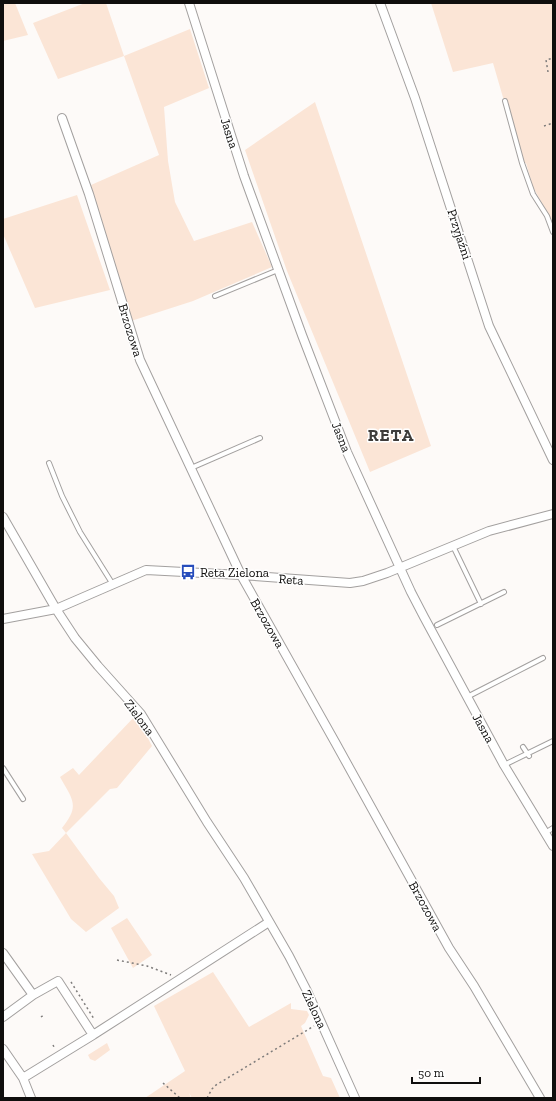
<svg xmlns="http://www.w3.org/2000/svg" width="556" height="1101" viewBox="0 0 556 1101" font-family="'Zilla Slab',serif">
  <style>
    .green { fill: #fbe5d6 }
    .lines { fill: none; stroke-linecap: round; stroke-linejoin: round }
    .service-casing { stroke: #a3a09f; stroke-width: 6 }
    .minor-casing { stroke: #a3a09f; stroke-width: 10 }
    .path { stroke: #7e7c7b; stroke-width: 1.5; stroke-dasharray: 2 3; stroke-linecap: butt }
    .service { stroke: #fff; stroke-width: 4 }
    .minor { stroke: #fff; stroke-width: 8 }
    .labels { text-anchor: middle; stroke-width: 3; stroke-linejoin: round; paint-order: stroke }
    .street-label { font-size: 13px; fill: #0f0e0d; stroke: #fff }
    .poi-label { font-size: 13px; fill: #0f0e0d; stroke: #fff; text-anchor: start }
    .district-label { font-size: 17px; font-weight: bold; letter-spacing: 1px; fill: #3e3c3a; stroke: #fff }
  </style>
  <rect width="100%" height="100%" fill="#fdfaf8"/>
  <!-- green -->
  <path class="green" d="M3,3H15L28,35L3,41Z
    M85,3H106L124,56L190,29L209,88L164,107L168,161L175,202L194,241L252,222L272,267L193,301L131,321L91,185L159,155L124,56L58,79L33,23Z
    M431,3H553V223L533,187L526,163H522L493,63L453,72Z
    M315,102L431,446L370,472L287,271L245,150Z
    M77,195L110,290L35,308L3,234V219Z
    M136,715L152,746L117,788L110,789L66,833L99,878L114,896L119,908L86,932L71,919L32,854L49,851L66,833L62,828C80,806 73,800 60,777L73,768L79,775Z
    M127,918L152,955L133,968L111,928Z
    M213,972L249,1027L291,1003V1009L307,1011L309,1015L305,1023L301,1026L323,1076L331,1078L340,1098H192L189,1093L191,1098H145L185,1071L154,1006Z
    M107,1043L110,1050L95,1061L90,1059L88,1055Z"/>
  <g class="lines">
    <defs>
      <path id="service" d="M505,101L522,163L533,194L547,216L553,232
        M215,296L278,270
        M49,463L62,496L80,532L112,583
        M191,468L260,438
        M453,546L481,604
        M437,625L504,592
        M467,697L543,658
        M523,747L529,756
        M504,765L553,741
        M3,768L23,799
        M545,833L553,828"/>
      <path id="minor" d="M189,3L244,176L302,335L347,452L411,592L424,617L504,765L553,846
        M380,3L415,98L489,326L553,460
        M62,118L89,194L140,360L241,575L335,742L449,948L474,986L540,1098
        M3,517L56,609L75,638L98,666L141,714L207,822L244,878L289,956L307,991L355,1098
        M3,619L56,609L146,570L241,575L350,583L363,581L387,573L489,531L553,514
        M3,953L33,995L3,1017
        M33,995L58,981L93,1035L269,922
        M3,1049L23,1078L31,1098
        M23,1078L93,1035"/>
    </defs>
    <!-- service casing -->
    <use href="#service" class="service-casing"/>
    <!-- minor casing -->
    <use href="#minor" class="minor-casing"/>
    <!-- path -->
    <path class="path" d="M548,72L546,60L553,58
      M544,126L553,123
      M117,960L147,966L171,975
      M71,982L94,1019
      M41,1017L45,1014
      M53,1045L55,1049
      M163,1083L180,1098
      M207,1098L212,1089L216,1085L314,1026"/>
    <!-- service -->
    <use href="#service" class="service"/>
    <!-- minor -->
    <use href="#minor" class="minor"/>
  </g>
  <!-- icons -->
  <defs>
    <symbol id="bus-bare" viewBox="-9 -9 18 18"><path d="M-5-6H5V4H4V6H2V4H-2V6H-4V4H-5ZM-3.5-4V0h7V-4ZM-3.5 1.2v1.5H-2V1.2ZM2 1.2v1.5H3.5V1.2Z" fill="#274dbc" stroke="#fff" stroke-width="2.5" paint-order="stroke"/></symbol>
  </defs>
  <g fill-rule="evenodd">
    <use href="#bus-bare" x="177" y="561" width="22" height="22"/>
  </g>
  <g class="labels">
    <!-- street labels -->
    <g class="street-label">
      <text transform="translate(230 133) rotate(72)" y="5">Jasna</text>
      <text transform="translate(460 234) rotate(72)" y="5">Przyjaźni</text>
      <text transform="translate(131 330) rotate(73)" y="5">Brzozowa</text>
      <text transform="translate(342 437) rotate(68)" y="5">Jasna</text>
      <text transform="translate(291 579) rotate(4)" y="5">Reta</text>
      <text transform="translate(268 623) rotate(60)" y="5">Brzozowa</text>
      <text transform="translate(140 717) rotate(53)" y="5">Zielona</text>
      <text transform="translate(484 728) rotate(61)" y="5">Jasna</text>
      <text transform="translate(426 906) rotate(61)" y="5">Brzozowa</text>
      <text transform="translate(315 1009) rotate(65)" y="5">Zielona</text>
    </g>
    <!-- poi labels -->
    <g class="poi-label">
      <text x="200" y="577">Reta Zielona</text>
    </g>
    <!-- district labels -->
    <g class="district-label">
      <text x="391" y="441">RETA</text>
    </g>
  </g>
  <!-- border -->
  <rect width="556" height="1101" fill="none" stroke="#0f0e0d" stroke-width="8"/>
  <!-- scale -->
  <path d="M412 1077v6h68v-6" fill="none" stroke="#0f0e0d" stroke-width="2"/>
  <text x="418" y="1077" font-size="12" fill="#0f0e0d" stroke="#ffffff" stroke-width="3" paint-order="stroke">50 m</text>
</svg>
